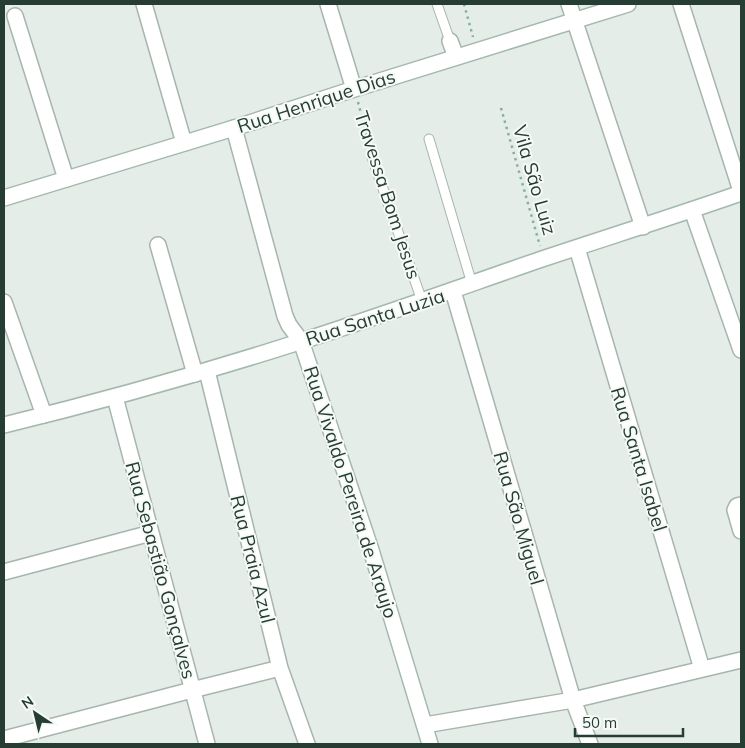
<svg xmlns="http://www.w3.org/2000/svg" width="745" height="748" viewBox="0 0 745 748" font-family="Mulish,sans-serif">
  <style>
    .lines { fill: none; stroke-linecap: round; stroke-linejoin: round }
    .lane-casing { stroke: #a8b5ae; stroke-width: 11 }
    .street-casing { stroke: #a8b5ae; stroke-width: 18 }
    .secondary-casing { stroke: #a4b8ae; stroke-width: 18 }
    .path { stroke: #88ae9d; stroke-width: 2.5; stroke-dasharray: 2.5 4; stroke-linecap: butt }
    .lane { stroke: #fff; stroke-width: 9 }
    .street { stroke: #fff; stroke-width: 15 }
    .secondary { stroke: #fff; stroke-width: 15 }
    .labels { text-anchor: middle; stroke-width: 4; stroke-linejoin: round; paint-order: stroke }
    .street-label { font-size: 19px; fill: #263d34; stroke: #f5faf7 }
  </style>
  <rect width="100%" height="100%" fill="#e5ede8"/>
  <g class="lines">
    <defs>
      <path id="lane" d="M437,4L450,41
        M429,139L472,284
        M372,157L422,301"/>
      <path id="street" d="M144,4L184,143
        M328,4L354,89
        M569,4L643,227
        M681,4L741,191
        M15,16L66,179
        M450,41L456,57
        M234,128L285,316L289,325L301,341
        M692,210L741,350
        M158,245L195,374
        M577,248L702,669
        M453,291L573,700L590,744
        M4,302L44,415
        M207,371L280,668L307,744
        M115,397L207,744
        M741,505L737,506L735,510L741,531
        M4,572L151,533
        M425,725L573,700L741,660
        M4,739L192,690L280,668"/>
      <path id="secondary" d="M4,198L234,128L354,89L628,4
        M301,341L371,550L430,744
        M4,425C103,401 202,373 299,342C381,316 461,287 542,259C608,237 675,216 741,193"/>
    </defs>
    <!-- lane casing -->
    <use href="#lane" class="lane-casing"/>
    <!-- street casing -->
    <use href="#street" class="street-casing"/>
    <!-- secondary casing -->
    <use href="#secondary" class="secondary-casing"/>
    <!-- path -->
    <path class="path" d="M464,4L473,37
      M358,102L370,148
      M501,108L540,246"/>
    <!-- lane -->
    <use href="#lane" class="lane"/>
    <!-- street -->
    <use href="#street" class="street"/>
    <!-- secondary -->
    <use href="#secondary" class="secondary"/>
  </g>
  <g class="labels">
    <!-- street labels -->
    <g class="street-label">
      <text transform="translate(316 101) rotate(-18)" y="7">Rua Henrique Dias</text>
      <text transform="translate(535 180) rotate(74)" y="7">Vila São Luiz</text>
      <text transform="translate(388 195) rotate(72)" y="7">Travessa Bom Jesus</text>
      <text transform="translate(375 317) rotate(-18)" y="7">Rua Santa Luzia</text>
      <text transform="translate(639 459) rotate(73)" y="7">Rua Santa Isabel</text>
      <text transform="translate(351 492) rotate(72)" y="7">Rua Vivaldo Pereira de Araujo</text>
      <text transform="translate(519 518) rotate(74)" y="7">Rua São Miguel</text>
      <text transform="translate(253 559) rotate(76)" y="7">Rua Praia Azul</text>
      <text transform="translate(161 570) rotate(75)" y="7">Rua Sebastião Gonçalves</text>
    </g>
  </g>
  <!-- border -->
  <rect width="745" height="748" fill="none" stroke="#263d34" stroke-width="10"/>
  <!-- north arrow -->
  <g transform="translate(35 713) rotate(325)" stroke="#f5faf7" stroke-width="4" paint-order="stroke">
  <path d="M0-4L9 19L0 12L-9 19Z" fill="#263d34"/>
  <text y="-8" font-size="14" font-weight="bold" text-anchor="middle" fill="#263d34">N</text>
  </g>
  <!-- scale -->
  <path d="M575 728v8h108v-8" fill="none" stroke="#263d34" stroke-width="2.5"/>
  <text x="582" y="728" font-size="15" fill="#263d34" stroke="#f5faf7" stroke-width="4" paint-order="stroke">50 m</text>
</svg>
